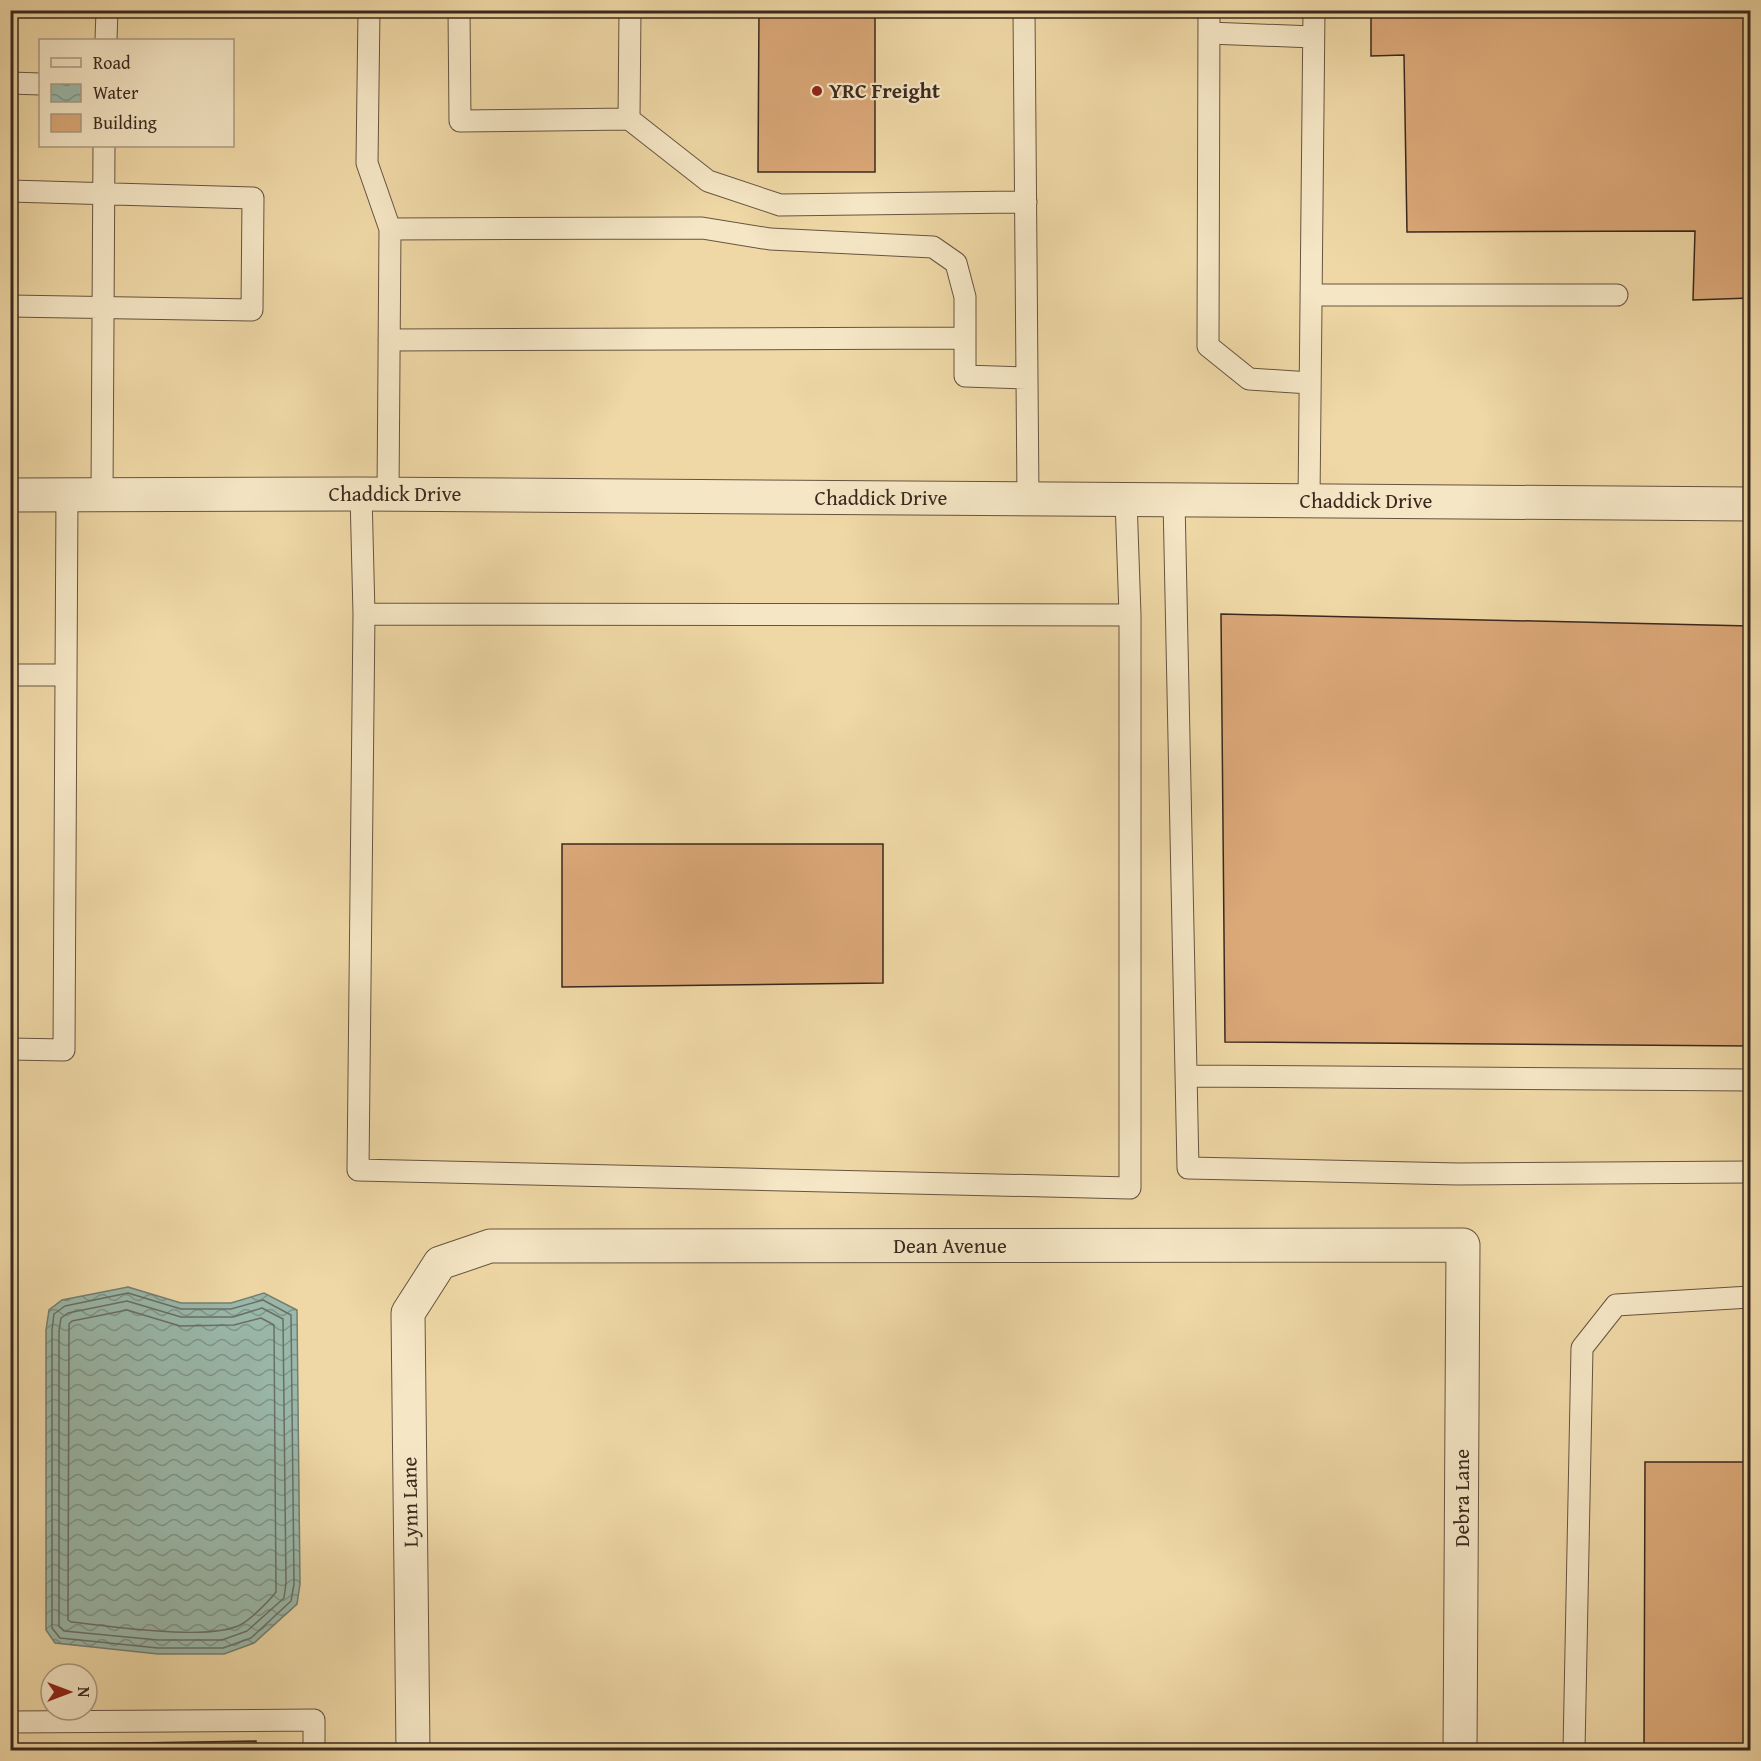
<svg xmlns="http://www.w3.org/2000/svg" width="1761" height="1761" viewBox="0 0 1761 1761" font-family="'Gentium Book Plus',serif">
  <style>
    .water { fill: url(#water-waves); stroke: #747f73; stroke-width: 1.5 }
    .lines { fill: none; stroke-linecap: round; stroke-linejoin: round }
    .shore { stroke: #6a7064; stroke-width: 1.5 }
    .building { fill: #dba878; stroke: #3a281e; stroke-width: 1.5 }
    .lane-casing { stroke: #675440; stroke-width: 23 }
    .street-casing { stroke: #675440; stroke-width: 35 }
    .lane { stroke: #f5e6c5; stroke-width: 21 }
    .street { stroke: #f5e6c5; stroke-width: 33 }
    .poi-dot { fill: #8f2418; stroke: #f5e6c5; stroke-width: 2 }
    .labels { text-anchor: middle; stroke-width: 4.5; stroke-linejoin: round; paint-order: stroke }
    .poi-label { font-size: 21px; font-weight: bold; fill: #3a281e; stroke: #f5e6c5; text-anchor: start }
    .street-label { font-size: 21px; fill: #3a281e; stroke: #f5e6c5 }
  </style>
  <defs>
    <pattern id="water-waves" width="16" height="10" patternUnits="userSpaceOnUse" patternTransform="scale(1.5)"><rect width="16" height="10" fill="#9ab9ab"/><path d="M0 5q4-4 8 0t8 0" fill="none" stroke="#7f968b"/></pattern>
  </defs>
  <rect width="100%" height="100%" fill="#efd8a6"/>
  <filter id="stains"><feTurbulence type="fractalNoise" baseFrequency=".00333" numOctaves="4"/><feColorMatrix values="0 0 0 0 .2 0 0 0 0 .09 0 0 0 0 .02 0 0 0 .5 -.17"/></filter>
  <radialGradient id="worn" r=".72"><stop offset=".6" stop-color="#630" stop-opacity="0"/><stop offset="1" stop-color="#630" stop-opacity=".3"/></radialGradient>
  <!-- water -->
  <path class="water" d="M128,1287L181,1303H231L264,1293L297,1310L300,1584L297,1604L254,1643L224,1654H158L55,1643L46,1630V1330L49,1310L62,1300Z"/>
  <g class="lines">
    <!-- shore -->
    <path class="shore" d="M128,1293L181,1309H231L263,1300L291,1315L294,1584L291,1601L251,1638L223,1648H158L60,1638L52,1628V1330L54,1314L65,1306Z
      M127,1301L181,1317H233L262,1308L283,1319L286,1583L284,1598L247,1631L222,1640H158L64,1631L59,1626V1331L61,1318L68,1313Z
      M127,1310L180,1326L234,1325L261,1318L274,1325L276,1592C269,1601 252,1618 242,1624C211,1642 109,1626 71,1622L68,1620L69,1324L72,1321Z"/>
  </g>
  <!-- building -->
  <path class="building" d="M759,10H875V172H758Z
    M1371,10H1750V298L1693,300L1695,231L1407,232L1404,55L1371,56Z
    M1221,614L1750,626V1046L1225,1042Z
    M562,844H883V983L562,987Z
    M1645,1462H1750V1750H1644Z
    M256,1741V1750H15V1745Z"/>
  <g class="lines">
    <defs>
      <path id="lane" d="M369,10L367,163L390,229
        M459,10L460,121L629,119
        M630,10L629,119L708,181L780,205L1026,202
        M1024,10L1027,378
        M1209,10L1208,346L1249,379L1310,383
        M1209,33L1313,37
        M106,40L107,10
        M10,83L40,84
        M10,191L253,198L252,310L10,306
        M1311,295H1617
        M389,340L965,338
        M102,494L104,146
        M361,494L364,614
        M388,494L390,229L702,228L770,239L933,247L956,263L965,297V376L1027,378L1028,499
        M1126,499L1130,615V1188L358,1170L364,614L1130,615
        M1174,500L1188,1168L1458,1174L1750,1172
        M1309,501L1314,10
        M10,675H66
        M10,1049L64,1050L67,495
        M1186,1076L1750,1080
        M10,1722L314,1720V1750
        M1574,1750L1582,1348L1616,1305L1750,1297"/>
      <path id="street" d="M10,495L361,494L1750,504
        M413,1750L408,1313L440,1263L490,1246L1463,1245L1460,1750"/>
    </defs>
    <!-- lane casing -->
    <use href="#lane" class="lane-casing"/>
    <!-- street casing -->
    <use href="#street" class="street-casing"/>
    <!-- lane -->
    <use href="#lane" class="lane"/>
    <!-- street -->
    <use href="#street" class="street"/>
  </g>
  <!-- markers -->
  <circle class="poi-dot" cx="817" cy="91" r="6"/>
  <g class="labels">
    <!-- poi labels -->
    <g class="poi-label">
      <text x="829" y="98">YRC Freight</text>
    </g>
    <!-- street labels -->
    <g class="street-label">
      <text x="395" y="501">Chaddick Drive</text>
      <text x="881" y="505">Chaddick Drive</text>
      <text x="1366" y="508">Chaddick Drive</text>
      <text x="950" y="1253">Dean Avenue</text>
      <text transform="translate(1462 1498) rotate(-90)" y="7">Debra Lane</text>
      <text transform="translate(410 1502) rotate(-91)" y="7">Lynn Lane</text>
    </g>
  </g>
  <!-- margin -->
  <rect width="1761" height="1761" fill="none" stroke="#efd8a6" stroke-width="36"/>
  <rect x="12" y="12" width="1737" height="1737" fill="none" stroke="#3a281e" stroke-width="3"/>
  <rect x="18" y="18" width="1725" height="1725" fill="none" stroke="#3a281e" stroke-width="1.5"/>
  <!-- legend -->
  <rect x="39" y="39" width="195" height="108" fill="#f5e6c5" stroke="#aa9a82" stroke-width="1.5"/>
  <rect x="51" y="58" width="30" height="9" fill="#f5e6c5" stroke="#aa9a82" stroke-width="1.5"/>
  <text x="93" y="69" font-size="18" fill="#3a281e">Road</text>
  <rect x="51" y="84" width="30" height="18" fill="url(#water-waves)" stroke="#aa9a82" stroke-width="1.5"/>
  <text x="93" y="99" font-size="18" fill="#3a281e">Water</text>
  <rect x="51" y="114" width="30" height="18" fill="#dba878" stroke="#aa9a82" stroke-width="1.5"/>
  <text x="93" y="129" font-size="18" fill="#3a281e">Building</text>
  <!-- north arrow -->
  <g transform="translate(69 1692) rotate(90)"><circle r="28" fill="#f5e6c5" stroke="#aa9a82" stroke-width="1.5"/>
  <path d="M0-4.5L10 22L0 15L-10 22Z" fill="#8f2418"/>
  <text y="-9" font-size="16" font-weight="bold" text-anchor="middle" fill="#3a281e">N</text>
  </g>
  <rect width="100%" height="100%" filter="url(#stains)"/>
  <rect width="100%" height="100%" fill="url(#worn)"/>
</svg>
